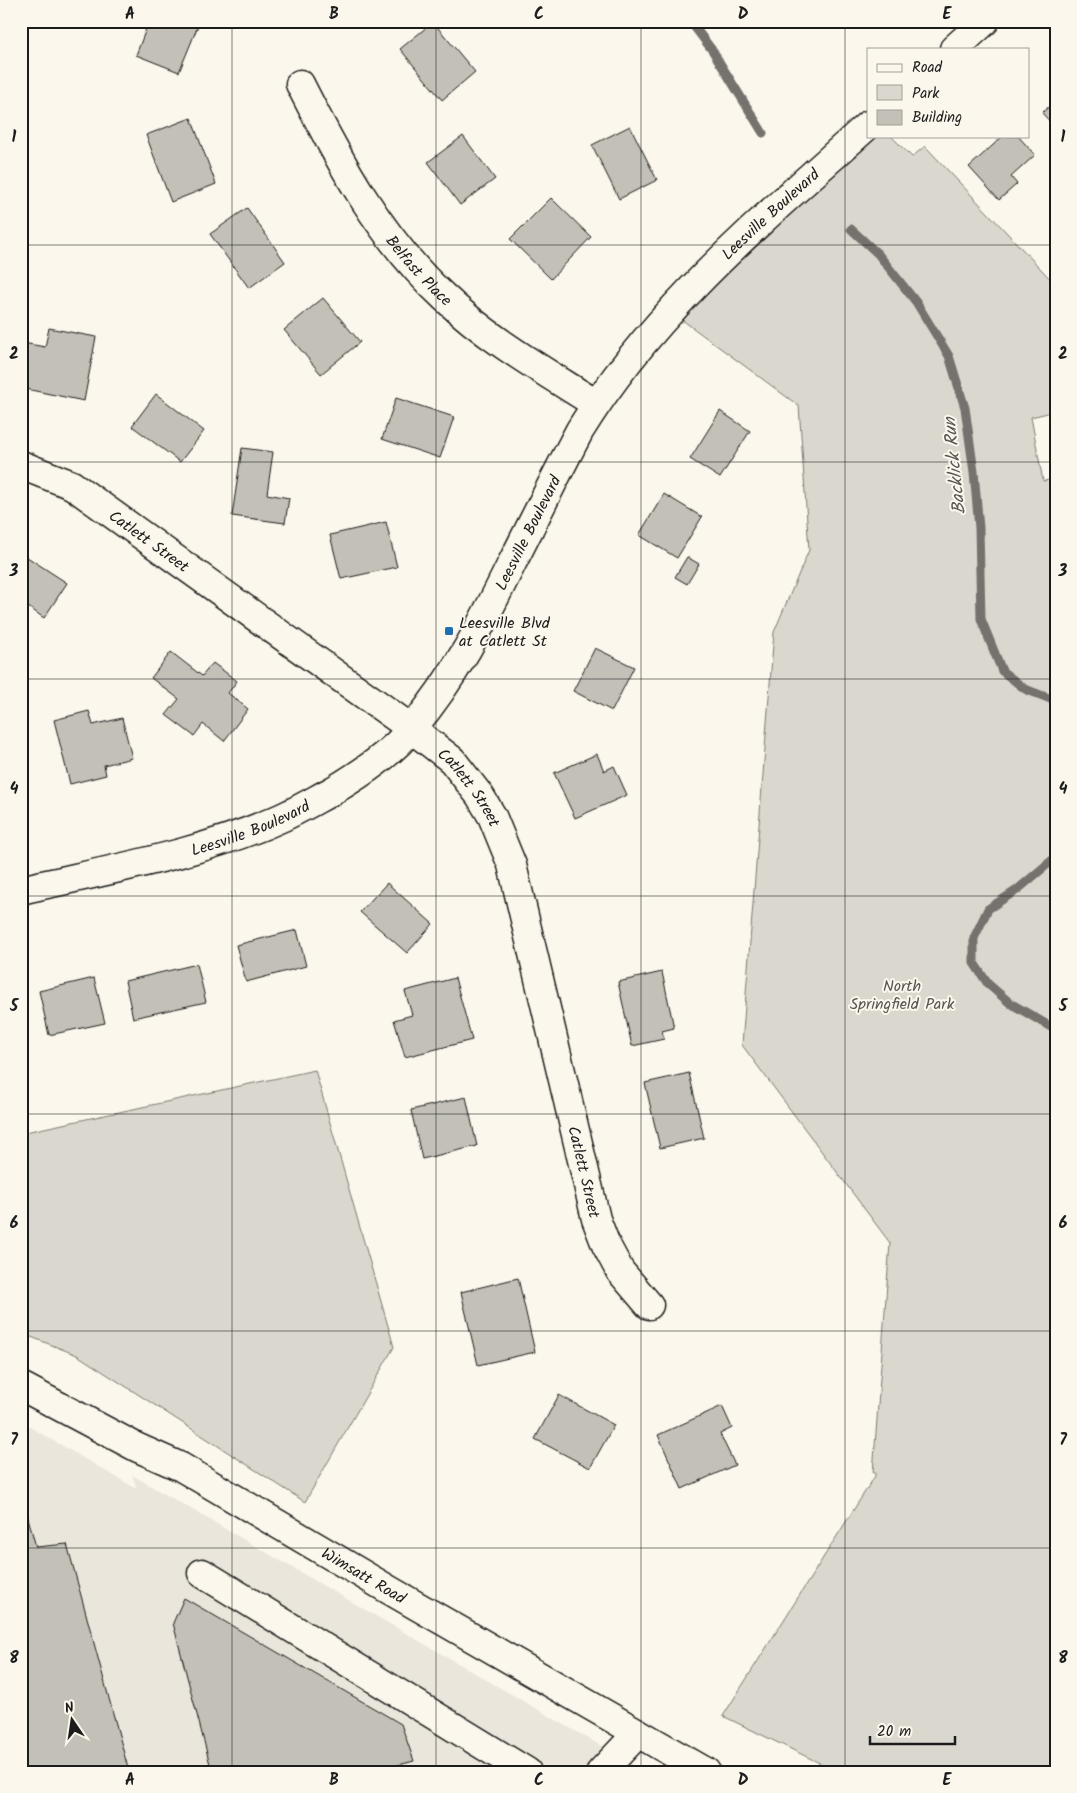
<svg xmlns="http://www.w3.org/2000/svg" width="1077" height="1793" viewBox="0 0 1077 1793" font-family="Kalam,sans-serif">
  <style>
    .built { fill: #eae6dc }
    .green { fill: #dad7ce; stroke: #7b7a75 }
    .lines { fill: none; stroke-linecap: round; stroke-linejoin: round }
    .stream { stroke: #74726e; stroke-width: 9 }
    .building { fill: #c3c0b8; stroke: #1c1c1c }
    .minor-casing { stroke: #1c1c1c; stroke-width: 31 }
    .minor { stroke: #fbf7ec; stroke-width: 28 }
    .grid { fill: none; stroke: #1c1c1c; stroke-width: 1; stroke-opacity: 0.55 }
    .poi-dot { fill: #1f6fb2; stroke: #fbf7ec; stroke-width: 2 }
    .labels { text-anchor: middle; stroke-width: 4; stroke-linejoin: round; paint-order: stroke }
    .street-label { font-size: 16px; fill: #1c1c1c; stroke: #fbf7ec }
    .poi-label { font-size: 16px; fill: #1c1c1c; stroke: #fbf7ec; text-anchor: start }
    .park-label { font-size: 16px; fill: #555451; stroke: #fbf7ec }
    .water-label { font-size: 18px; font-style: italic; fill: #575653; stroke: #fbf7ec }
    .neatline { fill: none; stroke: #1c1c1c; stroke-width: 2 }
    .grid-label { font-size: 16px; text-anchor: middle; font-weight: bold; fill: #1c1c1c }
  </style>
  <rect width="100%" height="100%" fill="#fbf7ec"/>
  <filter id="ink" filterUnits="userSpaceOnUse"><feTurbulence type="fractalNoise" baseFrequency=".02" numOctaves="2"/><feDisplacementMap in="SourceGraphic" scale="10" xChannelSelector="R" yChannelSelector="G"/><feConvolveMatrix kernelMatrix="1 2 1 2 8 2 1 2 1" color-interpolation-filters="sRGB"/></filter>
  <g filter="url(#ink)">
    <!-- built -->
    <path class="built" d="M21,1422L137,1489L132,1475L646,1772H21Z"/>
    <!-- green -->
    <path class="green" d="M868,136H891L912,157L925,146L1056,285V411L1031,417L1043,481L1056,479V1772H838L723,1716L875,1476V1473H873L890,1243L742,1045L774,632L809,550L799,406L670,311Z
      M315,1070L394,1347L305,1502L77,1355L21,1333V1133Z"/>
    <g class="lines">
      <!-- stream -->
      <path class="stream" d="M690,21L712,50L763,133
        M851,229L878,254L916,302L949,356L965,408L974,472L979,528L981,619L1002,671L1025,689L1056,701
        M1056,857L1017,890L988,909L974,938V963L988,984L1010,1003L1056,1030"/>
    </g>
    <!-- building -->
    <path class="building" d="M149,21H200L179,72L136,55Z
      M433,22L475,72L442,100L400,49Z
      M1056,100V128L1042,113Z
      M191,118L216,184L171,202L146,135Z
      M630,126L657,180L619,199L592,145Z
      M463,136L495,179L460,205L428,162Z
      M1003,136H1018L1035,155L1011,177L1017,184L999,200L969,167Z
      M551,198L591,237L551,279L510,239Z
      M247,208L285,262L249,288L210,234Z
      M323,298L360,342L321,374L284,330Z
      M49,328L96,337L84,401L21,388V355L23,343L45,347Z
      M156,394L204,431L180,462L132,426Z
      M396,398L454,417L440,458L382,439Z
      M720,411L750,431L720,478L690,459Z
      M242,448L273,452L267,494L289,498L285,523L232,516Z
      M664,494L702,517L677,558L639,535Z
      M386,522L397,567L341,579L330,535Z
      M21,553L67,583L44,618L21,602Z
      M687,557L699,564L687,584L675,577Z
      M595,648L634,667L612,711L573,691Z
      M171,652L202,676L213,663L237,681L228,693L248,709L224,741L203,724L194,736L166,715L179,699L151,678Z
      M89,711L93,725L122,718L132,758L104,765L106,775L70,784L54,720Z
      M21,745L27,772L21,773Z
      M597,754L604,771L614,766L627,795L575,818L554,773Z
      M387,883L433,924L407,953L360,912Z
      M297,930L306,966L246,982L236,945Z
      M197,964L206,1002L133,1018L125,981Z
      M662,972L674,1028L662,1031L664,1039L632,1046L618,982Z
      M94,978L105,1023L49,1035L39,991Z
      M455,978L472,1040L405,1057L394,1020L412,1015L405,991Z
      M689,1073L704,1138L660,1148L645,1083Z
      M466,1097L477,1146L422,1159L411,1110Z
      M518,1278L535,1352L478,1365L461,1292Z
      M559,1395L614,1425L590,1468L535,1439Z
      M722,1406L732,1428L720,1434L735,1465L682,1489L658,1435Z
      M21,1492L36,1547L67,1544L129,1772H21Z
      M184,1598L401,1724L414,1761L375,1771V1772H212L173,1623Z"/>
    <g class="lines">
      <defs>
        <g id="minor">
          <path d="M954,49L985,21"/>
          <path id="s1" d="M300,84C339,161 380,238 444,297C489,340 544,371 596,404"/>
          <path id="s2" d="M21,465L72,485L412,729L452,760L480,796L492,816L512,865L596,1219L606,1245L620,1271L649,1305"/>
          <path id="s3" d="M21,890C107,870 203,854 283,817C300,809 317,799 334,790C362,773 392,753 413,727C454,679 483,622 511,565C534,520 556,475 580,430C654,309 764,219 868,125"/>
          <path id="s4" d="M21,1386L136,1447L181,1467L391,1591L706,1772"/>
          <path d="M202,1573L527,1772"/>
          <path d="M601,1772L638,1733"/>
        </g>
      </defs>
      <!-- minor casing -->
      <use href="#minor" class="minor-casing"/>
      <!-- minor -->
      <use href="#minor" class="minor"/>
    </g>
  </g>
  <!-- grid -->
  <path class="grid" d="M232,21V1772M436,21V1772M641,21V1772M845,21V1772M21,245H1056M21,462H1056M21,679H1056M21,896H1056M21,1114H1056M21,1331H1056M21,1548H1056"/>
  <!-- markers -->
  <rect class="poi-dot" x="444" y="626" width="10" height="10" rx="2.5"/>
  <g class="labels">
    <!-- street labels -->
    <g class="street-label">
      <text dy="6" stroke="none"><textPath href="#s3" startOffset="1062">Leesville Boulevard</textPath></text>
      <text dy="6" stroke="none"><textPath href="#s1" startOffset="222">Belfast Place</textPath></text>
      <text dy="6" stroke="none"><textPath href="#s3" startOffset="658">Leesville Boulevard</textPath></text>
      <text dy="6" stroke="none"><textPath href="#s2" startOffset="150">Catlett Street</textPath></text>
      <text dy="6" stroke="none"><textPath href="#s2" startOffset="556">Catlett Street</textPath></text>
      <text dy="6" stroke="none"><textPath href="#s3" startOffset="238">Leesville Boulevard</textPath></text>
      <text dy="6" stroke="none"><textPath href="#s2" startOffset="961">Catlett Street</textPath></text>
      <text dy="6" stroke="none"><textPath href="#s4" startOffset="392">Wimsatt Road</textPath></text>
    </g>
    <!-- poi labels -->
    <g class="poi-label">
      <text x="459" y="628">Leesville Blvd<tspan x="459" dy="18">at Catlett St</tspan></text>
    </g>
    <!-- park labels -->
    <g class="park-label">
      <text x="902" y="991">North<tspan x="902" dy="18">Springfield Park</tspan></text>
    </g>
    <!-- water labels -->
    <g class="water-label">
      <text transform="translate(954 466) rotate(-96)" y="6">Backlick Run</text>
    </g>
  </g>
  <!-- margin -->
  <rect width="1077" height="1793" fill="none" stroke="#fbf7ec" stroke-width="55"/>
  <!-- legend -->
  <rect x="867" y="48" width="162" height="90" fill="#fbf7ec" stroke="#a29f99"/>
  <rect x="877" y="64" width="25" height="8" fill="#fbf7ec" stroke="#a29f99"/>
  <text x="912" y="72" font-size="15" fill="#1c1c1c">Road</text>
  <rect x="877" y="85" width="25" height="15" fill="#dad7ce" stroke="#a29f99"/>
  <text x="912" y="98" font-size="15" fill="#1c1c1c">Park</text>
  <rect x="877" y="110" width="25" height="15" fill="#c3c0b8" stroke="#a29f99"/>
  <text x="912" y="122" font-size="15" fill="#1c1c1c">Building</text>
  <!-- north arrow -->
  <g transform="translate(72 1720) rotate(347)" stroke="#fbf7ec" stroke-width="4" paint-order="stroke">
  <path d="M0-4L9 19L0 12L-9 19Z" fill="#1c1c1c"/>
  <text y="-8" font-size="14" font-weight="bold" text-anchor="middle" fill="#1c1c1c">N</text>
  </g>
  <!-- scale -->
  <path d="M870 1736v8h85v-8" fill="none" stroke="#1c1c1c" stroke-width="2.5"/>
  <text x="877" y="1736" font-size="15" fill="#1c1c1c" stroke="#fbf7ec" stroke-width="4" paint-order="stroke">20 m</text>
  <rect x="28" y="28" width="1022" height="1738" class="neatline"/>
  <g class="grid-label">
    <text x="130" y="19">A</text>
    <text x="334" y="19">B</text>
    <text x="539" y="19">C</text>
    <text x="743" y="19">D</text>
    <text x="947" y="19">E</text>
    <text x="14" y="142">1</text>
    <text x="1063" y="142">1</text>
    <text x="14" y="359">2</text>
    <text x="1063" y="359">2</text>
    <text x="14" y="576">3</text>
    <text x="1063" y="576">3</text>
    <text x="14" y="794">4</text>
    <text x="1063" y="794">4</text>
    <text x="14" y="1011">5</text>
    <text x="1063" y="1011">5</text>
    <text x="14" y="1228">6</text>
    <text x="1063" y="1228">6</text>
    <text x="14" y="1445">7</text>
    <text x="1063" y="1445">7</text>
    <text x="14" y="1663">8</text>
    <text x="1063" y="1663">8</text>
    <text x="130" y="1785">A</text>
    <text x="334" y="1785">B</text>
    <text x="539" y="1785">C</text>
    <text x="743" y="1785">D</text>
    <text x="947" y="1785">E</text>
  </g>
</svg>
